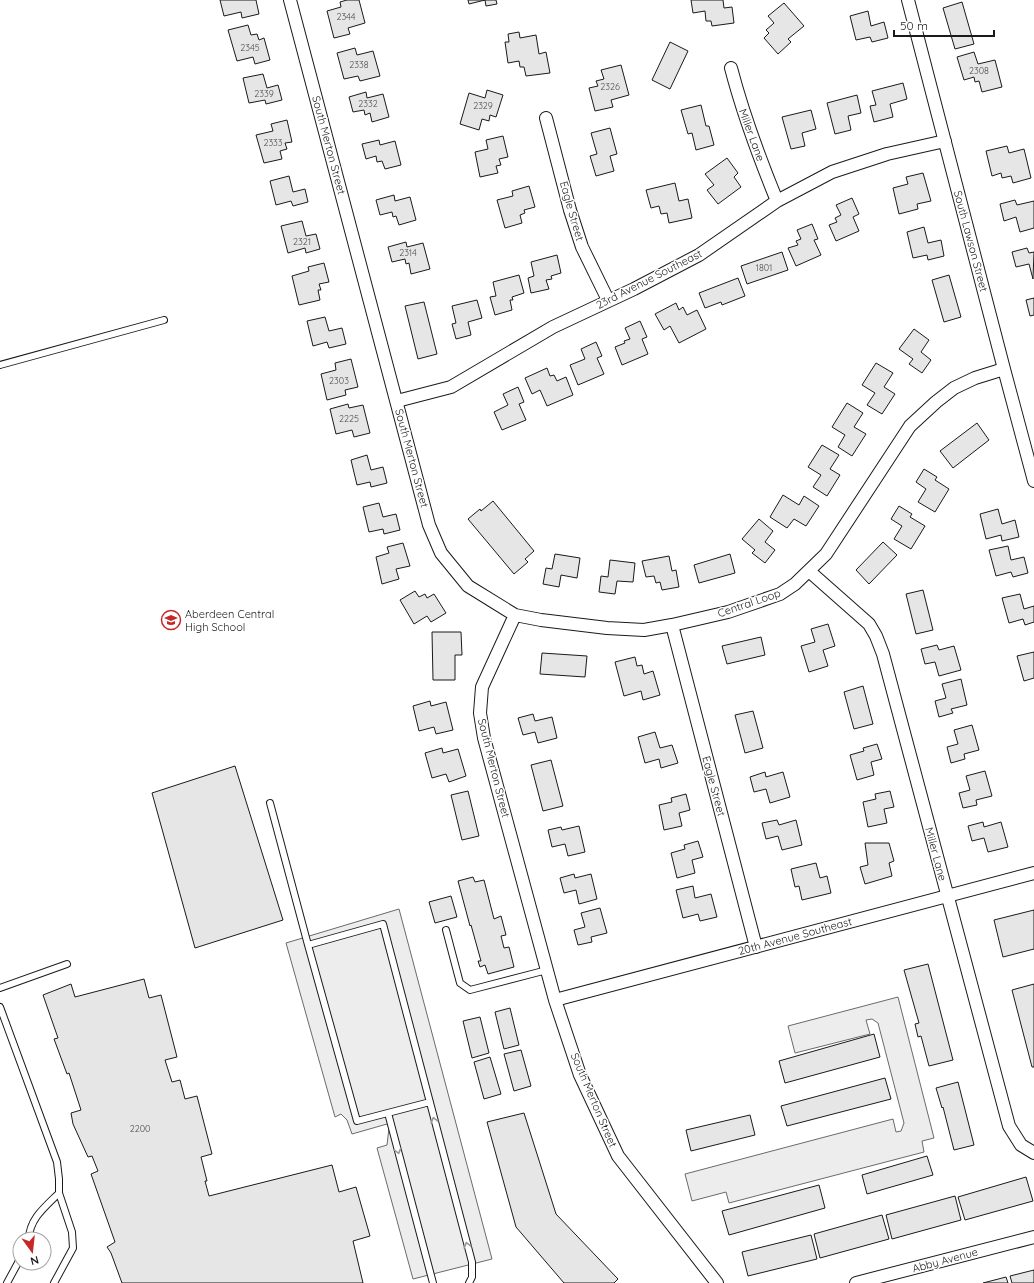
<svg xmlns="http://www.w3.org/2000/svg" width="1034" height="1283" viewBox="0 0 1034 1283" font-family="Quicksand,sans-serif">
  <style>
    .parking { fill: #ededed; stroke: #6a6a6a }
    .building { fill: #e6e6e6; stroke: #1a1a1a }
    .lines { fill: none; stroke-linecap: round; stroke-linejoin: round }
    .service-casing { stroke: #1a1a1a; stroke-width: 8 }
    .minor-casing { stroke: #1a1a1a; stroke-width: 14 }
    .service { stroke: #fff; stroke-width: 6 }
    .minor { stroke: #fff; stroke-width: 12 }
    .oneway { stroke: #989898 }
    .labels { text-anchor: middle; stroke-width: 3; stroke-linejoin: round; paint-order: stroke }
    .number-label { font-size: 9px; fill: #4d4d4d }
    .street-label { font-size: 11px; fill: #1a1a1a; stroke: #fff }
    .poi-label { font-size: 11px; fill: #1a1a1a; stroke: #fff; text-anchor: start }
  </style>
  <rect width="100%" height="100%" fill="#fff"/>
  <!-- parking -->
  <path class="parking" d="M399,909L492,1259L413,1279L377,1148L387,1145L389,1128L387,1124L352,1134L347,1120L341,1114L335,1117L286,943Z
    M898,997L934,1138L922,1141L924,1152L729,1203L726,1192L692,1201L685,1174L893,1119L896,1132L901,1131L904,1123L878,1023L872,1019L866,1020L870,1034L795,1053L788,1026Z"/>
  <!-- building -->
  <path class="building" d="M220,0H256L259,14L242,18L241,12L224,16Z
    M347,0H359L365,23L348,28L350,34L334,38L327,11L341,7L340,2Z
    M468,0H496L497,4L486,6L485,0L469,4Z
    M691,0H723L724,8L732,7L734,23L712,26L711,21H706L705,11L693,13Z
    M962,2L974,44L955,49L943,8Z
    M784,3L804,26L788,39L791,42L778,54L764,38L769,33L766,30L774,23L768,16Z
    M868,11L871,26L884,22L888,38L872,42L870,37L856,40L850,16Z
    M248,25L251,35L257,34L259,40L264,38L270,60L255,64L253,57L237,61L228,30Z
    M519,32L520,38L536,35L539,54L546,52L550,73L526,76L524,67H520L519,61L508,63L505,42H509L508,34Z
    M670,42L688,51L670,89L652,80Z
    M355,48L357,55L373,51L380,76L360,81L358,76L344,79L337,53Z
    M974,52L978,64L995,60L1002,87L982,92L979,81L975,82L974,77L964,80L957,57Z
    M621,65L629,95L611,100L613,107L595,111L589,88L598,86L596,81L604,79L601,70Z
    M263,74L267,88L278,85L282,100L266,104L265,100L249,103L243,78Z
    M903,83L907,99L890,104L893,117L874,122L870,106L876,105L872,91Z
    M487,90L503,95L496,117L490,115L489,121L482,119L479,130L460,124L469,93L485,98Z
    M366,92L367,98L383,94L389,117L372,122L370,113L365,115L364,110L353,112L349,97Z
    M857,95L861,113L848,116L851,130L835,134L827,103Z
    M701,105L706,126H709L714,145L696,150L692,133L688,134L681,110Z
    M811,110L816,129L802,133L805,146L791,149L782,117Z
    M287,120L292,142L285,143L287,149L280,151L282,159L264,163L256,135L273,131L271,124Z
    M610,128L617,154L610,156L614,171L596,176L590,156L597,154L591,133Z
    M503,136L508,157L499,159L501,165L496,166L498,173L480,177L475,152L488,149L486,140Z
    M379,140L380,145L395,141L401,165L385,169L382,161L377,162L376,156L366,159L362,144Z
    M1007,146L1009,153L1024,149L1031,178L1013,183L1011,176L1002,178L1001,173L992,176L986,151Z
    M727,158L738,173L734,177L741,187L718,204L707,190L714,185L705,174Z
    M923,173L931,201L917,204L918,209L899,214L893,188L908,184L906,177Z
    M289,176L293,192L305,189L308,202L293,206L291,201L276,205L270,181Z
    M675,183L679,201L688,199L692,218L669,223L667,213L661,214L659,206L651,208L646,190Z
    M529,186L535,207L524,210L525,213L520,215L522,223L505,228L497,200L513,196L512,191Z
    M394,195L395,201L410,197L416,220L399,225L396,216L393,217L392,212L380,215L376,200Z
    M852,198L859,214L853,217L859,231L836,241L829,225L837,222L835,218L841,215L836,205Z
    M1015,200L1017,205L1034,201V228L1020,232L1016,217L1004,221L1000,204Z
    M302,221L306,236L316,234L320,249L306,253L305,248L288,253L281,226Z
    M812,224L818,239L814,240L821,255L796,266L788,248L798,245L796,241L801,239L797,230Z
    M924,227L928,243L941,240L944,256L928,260L927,255L913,258L907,232Z
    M406,242L407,247L423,243L430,269L411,274L409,263L406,264L405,259L392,262L388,247Z
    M1027,248L1029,253L1034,252L1033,279L1029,264L1016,267L1012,252Z
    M782,252L788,270L747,284L741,266Z
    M557,255L561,273L551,276L552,279L546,280L549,289L531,293L528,278L534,276L531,262Z
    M324,263L329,282L319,284L321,290H318L320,300L299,305L292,276L309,271L308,267Z
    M519,275L524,293L512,297L513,300H510L512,310L495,315L490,297L496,296L493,282Z
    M949,275L961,317L944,322L932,280Z
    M738,278L745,296L722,305L721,302L705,308L699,293Z
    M1034,298V315L1030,316L1026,300Z
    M477,300L482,318L468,322L471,335L456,339L452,324L456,323L452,306Z
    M424,302L437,354L418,359L405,306Z
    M676,303L679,310L683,307L687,315L697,310L706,329L679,343L670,326L664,330L655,314Z
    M325,317L329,331L342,328L346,344L329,348L327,342L313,346L307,321Z
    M640,321L647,337L642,339L648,354L622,365L615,347L625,343L624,341L630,339L625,328Z
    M914,329L929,340L921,352L931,360L922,373L909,364L913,359L899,349Z
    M596,342L602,356L597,358L604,374L578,385L570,365L585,359L581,349Z
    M351,359L358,387L345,390L346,395L327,400L321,374L336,370L335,363Z
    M876,363L893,373L884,387L895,394L882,414L867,405L875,393L862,385Z
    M547,368L550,376L554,375L557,381L566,377L573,395L547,406L540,390L532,394L525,378Z
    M518,387L524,402L519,404L526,420L502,430L494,412L508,405L503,394Z
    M847,403L863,413L854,427L866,434L852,456L838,447L845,435L832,427Z
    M348,404L349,408L363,405L370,433L354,437L352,430L336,434L330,409Z
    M977,423L989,440L953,468L940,451Z
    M822,445L839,455L830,469L840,475L827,496L813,487L821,475L808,467Z
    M367,455L371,470L383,467L387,483L371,487L370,482L357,485L351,460Z
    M924,469L937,477L935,480L949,489L935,512L918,502L926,489L916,482Z
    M783,495L799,505L804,496L819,506L806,526L794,519L787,528L770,517Z
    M493,501L534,551L525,559L528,562L514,574L468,519L480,509L481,511Z
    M379,503L383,517L396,514L400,530L384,534L383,529L369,532L363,507Z
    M899,506L912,514L910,517L925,526L911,549L894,539L902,526L891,519Z
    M998,509L1002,524L1015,520L1019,537L1002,541L1001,535L986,539L980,514Z
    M759,519L773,531L765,542L775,550L765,563L752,553L755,550L742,539Z
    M883,542L897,555L869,584L856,570Z
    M403,543L410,566L396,569L399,579L382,584L376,557L389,553L387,547Z
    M1008,546L1011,560L1024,557L1028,573L1013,577L1011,572L996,576L989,550Z
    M555,554L580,558L577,578L561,575L559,587L543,584L546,568L552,569Z
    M730,554L735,573L699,583L694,565Z
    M669,556L672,571L676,570L679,587L662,590L660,582L656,583L654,576L646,577L642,561Z
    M610,560L635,563L633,582L617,581L615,594L599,592L601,576L608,577Z
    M923,590L933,630L916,634L906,594Z
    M415,591L419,597L425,594L427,598L434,594L446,613L431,622L427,616L414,624L400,600Z
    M1020,594L1024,609L1034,606V622L1025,625L1023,619L1009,623L1002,598Z
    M828,624L835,646L823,650L828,666L809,672L801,646L815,642L811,629Z
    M432,632H461L462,655H455V680H433Z
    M761,637L765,655L727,664L722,646Z
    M937,645L939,650L954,646L961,670L939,676L935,662L925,664L921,649Z
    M1034,652V678L1024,681L1017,656Z
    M542,653L587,656L585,677L540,674Z
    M635,657L637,666L642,665L644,674L653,671L660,695L643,700L641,691L624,696L615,662Z
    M961,679L967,705L951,709L953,713L939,717L935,701L946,698L942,684Z
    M863,686L873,724L854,729L844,692Z
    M430,701L431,706L446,702L453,730L436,734L434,727L419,731L413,706Z
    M753,711L763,748L745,753L735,715Z
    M533,714L535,721L552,717L557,738L538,743L535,732L523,735L518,718Z
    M972,725L979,750L964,754L965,759L951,763L947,747L958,744L954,730Z
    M655,732L660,748L672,745L678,763L661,768L659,759L645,763L638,737Z
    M877,744L882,759L871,762L874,775L857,780L850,755L864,751L863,748Z
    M442,748L443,753L458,749L466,776L449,782L446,774L432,778L425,753Z
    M551,760L563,806L543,811L531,765Z
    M235,766L283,920L195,948L152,793Z
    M985,771L992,796L976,800L977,805L963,808L959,793L970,790L966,776Z
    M765,772L766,777L783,772L790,797L770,803L766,789L754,792L750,777Z
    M468,791L479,836L462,840L451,795Z
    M890,791L894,807L884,809L887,823L868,827L863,802L876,799L875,794Z
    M686,794L690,810L679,813L682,826L664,830L659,805L672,802L671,798Z
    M777,820L779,825L796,820L802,845L782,850L778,836L766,839L762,823Z
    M983,822L984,827L1001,822L1008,847L988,852L984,838L972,841L968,826Z
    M579,826L585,852L568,856L565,844L552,847L548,830L561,827L562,830Z
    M698,841L703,857L692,860L695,873L677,878L671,853L685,849L684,845Z
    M865,843H889L894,861L889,863L892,876L865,884L860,867L868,865Z
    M816,863L820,878L827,876L831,893L802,900L799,886L795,887L791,869Z
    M574,874L575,878L591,874L597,899L579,904L576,890L564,893L560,878Z
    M473,877L475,882L484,880L494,919L501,916L506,935L501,936L504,948L509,947L514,967L488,974L485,965L480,967L478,961H481L471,925L470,926L458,881Z
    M693,886L695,898L711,894L717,917L700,921L698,914L683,918L676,890Z
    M451,896L457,917L435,923L429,902Z
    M600,908L607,933L591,937L592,942L578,945L574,930L585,927L581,913Z
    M1034,910V949L1003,957L994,920Z
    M928,964L953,1060L929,1066L921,1036L918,1037L915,1024L919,1023L904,970Z
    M144,979L149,998L161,995L177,1057L165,1060L172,1082L180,1080L185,1099L197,1096L212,1154L201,1157L207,1181H205L209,1196L332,1165L339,1192L356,1187L370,1236L353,1241L363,1283H122L111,1253L107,1247L115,1242L91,1174L98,1171L92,1156L88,1157L73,1124L71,1113L81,1110L69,1073L67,1074L54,1039L58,1038L43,995L71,984L75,997Z
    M1034,984V1067H1032L1012,990Z
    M510,1008L519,1045L504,1049L495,1012Z
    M480,1017L489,1053L472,1058L463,1021Z
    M874,1034L880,1057L785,1083L779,1061Z
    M521,1050L531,1086L514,1091L504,1054Z
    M490,1057L501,1094L484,1099L474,1062Z
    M885,1078L891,1099L787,1126L781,1106Z
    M958,1082L974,1145L954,1150L943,1107L942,1108L936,1088Z
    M524,1113L556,1214L618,1279L614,1283H564L516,1227L487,1122Z
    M750,1115L755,1135L691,1151L686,1130Z
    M927,1156L933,1175L867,1194L862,1175Z
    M1026,1177L1033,1201L965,1220L958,1197Z
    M819,1185L825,1208L729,1235L722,1211Z
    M955,1196L961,1220L892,1239L886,1215Z
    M882,1215L889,1239L820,1258L814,1234Z
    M811,1235L817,1259L748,1276L742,1252Z
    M1034,1270V1283H1012L1010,1276Z
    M1006,1277L1008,1283H983Z"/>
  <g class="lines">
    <defs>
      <path id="service" d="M0,365L164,320
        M270,803L308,945
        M446,930L460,983L470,990L547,970
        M0,988L67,964
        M0,1007L57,1162L59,1179V1193L72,1232L73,1248L54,1283
        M430,1102L357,1121L308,945L383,924L472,1262V1277L469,1283
        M388,1113L433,1283
        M29,1239C29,1219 46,1206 59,1193
        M7,1283L20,1259"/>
      <path id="minor" d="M290,0L429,525L441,553L468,586L515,615L482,687L480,713L484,738L555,1000L580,1075L618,1156L717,1283
        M908,0L1004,369L1034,481
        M731,68C743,114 759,157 777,201
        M546,118L570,210L582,247L608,300
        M397,401L451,387L553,327L634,289L699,255L777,201L832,172L887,154L945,141
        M809,571L869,624L876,636L883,654L1009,1126L1021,1145L1034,1153
        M515,615L541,620L607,628L644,630L672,625L728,612L780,594L795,584L826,554L910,426L936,402L954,388L975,378L1004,369
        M672,625L756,947
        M555,1000L1034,873
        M856,1283L1034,1237"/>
    </defs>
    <!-- service casing -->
    <use href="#service" class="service-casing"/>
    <!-- minor casing -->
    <use href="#minor" class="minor-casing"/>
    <!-- service -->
    <use href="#service" class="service"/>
    <!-- minor -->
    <use href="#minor" class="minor"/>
  </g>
  <!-- one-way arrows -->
  <defs><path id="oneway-chevron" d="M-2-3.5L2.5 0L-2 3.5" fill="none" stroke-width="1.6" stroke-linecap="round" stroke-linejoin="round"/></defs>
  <g class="oneway">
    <use href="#oneway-chevron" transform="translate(434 1120) rotate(-105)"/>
    <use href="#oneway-chevron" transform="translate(398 1151) rotate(75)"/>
    <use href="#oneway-chevron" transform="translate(467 1245) rotate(-105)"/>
  </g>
  <!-- icons -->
  <defs>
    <symbol id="school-ring" viewBox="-11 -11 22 22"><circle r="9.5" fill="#fff" stroke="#c62828" stroke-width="1.5"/><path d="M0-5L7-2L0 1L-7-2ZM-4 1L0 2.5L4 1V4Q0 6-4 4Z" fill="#c62828"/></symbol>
  </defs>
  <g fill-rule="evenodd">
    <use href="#school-ring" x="160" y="609" width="22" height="22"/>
  </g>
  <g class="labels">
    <!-- number labels -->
    <g class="number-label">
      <text x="346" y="20">2344</text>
      <text x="250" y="51">2345</text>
      <text x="359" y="68">2338</text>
      <text x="979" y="74">2308</text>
      <text x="610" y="90">2326</text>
      <text x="264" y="97">2339</text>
      <text x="368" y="107">2332</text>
      <text x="483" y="109">2329</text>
      <text x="273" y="146">2333</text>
      <text x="302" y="245">2321</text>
      <text x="408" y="256">2314</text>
      <text x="764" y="271">1801</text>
      <text x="339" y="384">2303</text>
      <text x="349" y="422">2225</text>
      <text x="140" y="1132">2200</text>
    </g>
    <!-- street labels -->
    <g class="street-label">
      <text transform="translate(752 135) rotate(70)" y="4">Miller Lane</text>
      <text transform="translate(329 145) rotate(75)" y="4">South Merton Street</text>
      <text transform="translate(572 211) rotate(74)" y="4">Eagle Street</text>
      <text transform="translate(971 241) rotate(75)" y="4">South Lawson Street</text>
      <text transform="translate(649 279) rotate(-27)" y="4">23rd Avenue Southeast</text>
      <text transform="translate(412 458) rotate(75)" y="4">South Merton Street</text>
      <text transform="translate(749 603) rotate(-19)" y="4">Central Loop</text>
      <text transform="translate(494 768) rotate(76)" y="4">South Merton Street</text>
      <text transform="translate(714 786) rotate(75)" y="4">Eagle Street</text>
      <text transform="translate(936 854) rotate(75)" y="4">Miller Lane</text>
      <text transform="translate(795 936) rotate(-15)" y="4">20th Avenue Southeast</text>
      <text transform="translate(594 1100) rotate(67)" y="4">South Merton Street</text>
      <text transform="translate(945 1260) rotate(-15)" y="4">Abby Avenue</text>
    </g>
    <!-- poi labels -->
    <g class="poi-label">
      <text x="185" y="618">Aberdeen Central<tspan x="185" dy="13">High School</tspan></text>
    </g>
  </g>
  <!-- north arrow -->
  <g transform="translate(32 1251) rotate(165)"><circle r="19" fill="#ffffff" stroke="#a3a3a3"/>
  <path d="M0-3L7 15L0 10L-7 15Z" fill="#c62828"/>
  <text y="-6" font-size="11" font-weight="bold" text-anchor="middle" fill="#1a1a1a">N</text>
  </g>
  <!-- scale -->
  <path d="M894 30v6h100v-6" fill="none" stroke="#1a1a1a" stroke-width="2"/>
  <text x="900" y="30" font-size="12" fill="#1a1a1a" stroke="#ffffff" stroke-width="3" paint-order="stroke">50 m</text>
</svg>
